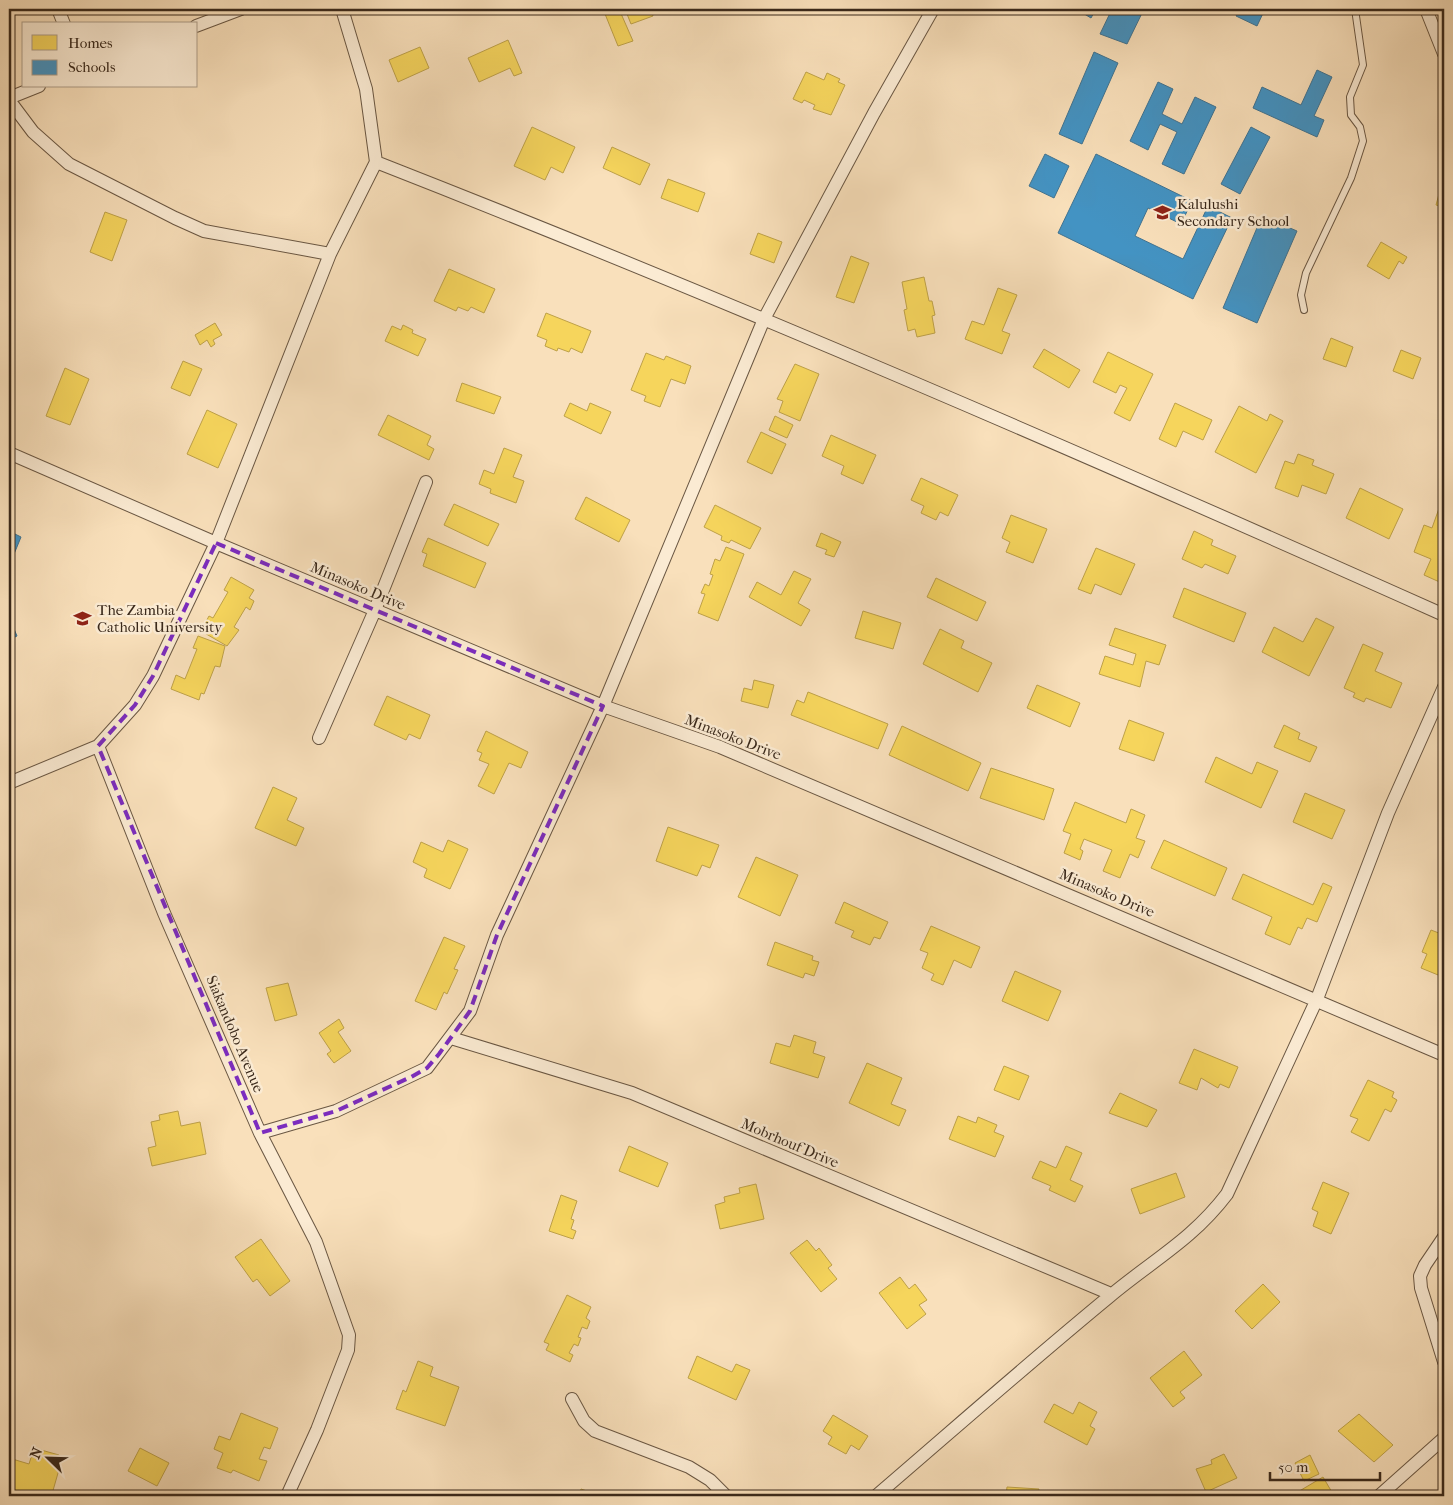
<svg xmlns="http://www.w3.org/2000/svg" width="1453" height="1505" viewBox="0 0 1453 1505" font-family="'IM FELL French Canon',serif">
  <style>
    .homes { fill: #f6d55c; stroke: #bea148 }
    .schools { fill: #4393c3; stroke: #407391 }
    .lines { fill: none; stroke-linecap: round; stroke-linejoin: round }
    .service-casing { stroke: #6a5743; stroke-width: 8 }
    .minor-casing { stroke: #6a5743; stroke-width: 14 }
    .service { stroke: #fbebd3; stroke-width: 6 }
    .minor { stroke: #fbebd3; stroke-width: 12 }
    .marked { fill: none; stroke: #7b2cbf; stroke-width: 4; stroke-dasharray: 10 6; stroke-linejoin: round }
    .labels { text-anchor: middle; stroke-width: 5; stroke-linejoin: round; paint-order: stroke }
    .poi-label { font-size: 15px; fill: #3a291b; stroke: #fbebd3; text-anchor: start }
    .street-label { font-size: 15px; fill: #3a291b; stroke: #fbebd3 }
  </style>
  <rect width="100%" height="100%" fill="#f9e0bb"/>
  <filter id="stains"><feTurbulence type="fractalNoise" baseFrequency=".004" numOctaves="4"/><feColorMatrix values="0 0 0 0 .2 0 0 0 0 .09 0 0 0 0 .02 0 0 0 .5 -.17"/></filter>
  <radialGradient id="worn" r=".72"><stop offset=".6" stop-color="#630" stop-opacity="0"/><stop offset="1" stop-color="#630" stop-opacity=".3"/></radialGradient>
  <!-- homes -->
  <path class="homes" d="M603,9H619L633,41L618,46Z
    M625,9H651L653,16L631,24Z
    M508,40L522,73L514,76L510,68L479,82L468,58Z
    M420,47L429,68L398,82L389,60Z
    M806,72L824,80L827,73L840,79L838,82L845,85L831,115L813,109L815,105L804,100L802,103L793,99Z
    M532,127L575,147L563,173L551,167L545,180L514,166Z
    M612,147L650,164L640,185L603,168Z
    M668,179L705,193L698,212L661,198Z
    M1439,194L1444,196V207L1436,205Z
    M105,212L127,220L112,261L90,252Z
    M758,233L782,242L774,263L750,254Z
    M1381,242L1407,257L1403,264L1399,261L1389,279L1367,266Z
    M851,256L869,263L854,303L836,297Z
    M449,269L495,289L484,313L471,307L468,311L458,307L456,311L434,301Z
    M924,277L929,301H932L935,315L932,316L935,333L917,337L915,329L908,331L904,310L907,309L902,282Z
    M998,288L1017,295L1002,331L1010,334L1002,354L965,339L972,321L984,325Z
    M546,313L591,331L582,353L571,348L569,352L558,348L557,351L545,346L547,340L537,336Z
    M215,323L222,335L213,340L215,344L211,347L207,340L200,345L195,335Z
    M403,325L413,330L412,333L426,339L418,356L385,341L392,326L401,330Z
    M1331,338L1353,347L1346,367L1323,359Z
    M1044,349L1080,370L1069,388L1033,367Z
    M1401,350L1421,358L1413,379L1393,371Z
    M1108,352L1153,374L1130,421L1114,413L1127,388L1120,385L1116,393L1093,382Z
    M646,353L664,360L666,356L691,366L685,384L671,379L660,407L644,401L646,396L631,390Z
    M183,361L202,369L190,396L171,388Z
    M795,364L819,374L800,421L779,412L783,401L777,399Z
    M65,368L89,379L70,425L46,416Z
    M462,383L501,397L494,414L456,401Z
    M570,403L587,411L590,403L611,412L601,434L564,416Z
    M1175,403L1212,420L1203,440L1183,431L1176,447L1159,439Z
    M1239,406L1267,421L1270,414L1283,421L1256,473L1215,452Z
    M207,410L237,424L218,468L187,454Z
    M388,415L431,436L427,445L434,449L429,460L378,435Z
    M775,416L793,425L787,438L769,430Z
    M761,432L786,444L772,474L747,462Z
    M831,435L876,455L863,484L841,474L844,466L822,456Z
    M504,448L522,455L513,477L524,481L516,503L490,493L491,489L479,484L484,470L494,474Z
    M1298,454L1314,460L1312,465L1334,474L1326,494L1302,485L1298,497L1275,488L1285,461L1294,464Z
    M921,478L958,495L948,516L940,512L936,520L921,513L924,506L911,500Z
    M1360,488L1403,509L1389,539L1346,518Z
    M586,497L630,520L619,542L575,519Z
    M1442,500L1444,501V584L1424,575L1431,559L1414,552L1424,525L1432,528Z
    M454,504L499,524L488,546L444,525Z
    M715,505L761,528L750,549L731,540L729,543L721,540L722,536L704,527Z
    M1011,515L1047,529L1033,563L1006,552L1010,542L1002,538Z
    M1194,531L1213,540L1211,545L1236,556L1228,574L1205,564L1202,568L1182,559Z
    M821,533L841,542L834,557L825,554L827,550L816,546Z
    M428,538L486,563L475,588L423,566L427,554L422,552Z
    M726,547L744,554L718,621L698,613L705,594L701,593L705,584L709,586L713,575L710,574L715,559L720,561Z
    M1096,548L1135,564L1121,595L1095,584L1091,594L1078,589Z
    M794,571L811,579L798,603L810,610L801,626L749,597L757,582L781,595Z
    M231,577L254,590L249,598L254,601L250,610L246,607L234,627L239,630L227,646L201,631L209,616L213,618L228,592L224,590Z
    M936,578L986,602L977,621L927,597Z
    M1184,588L1246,613L1234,642L1173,617Z
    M863,611L901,623L893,649L855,638Z
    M1316,618L1334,627L1309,676L1262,652L1274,627L1303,642Z
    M1115,628L1166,645L1159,665L1146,661L1140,687L1099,674L1105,656L1133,665L1136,654L1109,645Z
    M940,629L964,641L961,648L992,663L978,692L923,664Z
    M198,636L225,646L220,667L215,666L204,694L201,693L199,700L171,689L176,675L185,679L197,649L193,648Z
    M1363,644L1383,653L1375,671L1402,683L1391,708L1366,698L1364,702L1353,697L1355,693L1344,688Z
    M754,680L774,685L768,708L741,701L744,688L752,690Z
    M1037,685L1080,703L1070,727L1027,708Z
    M808,692L888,724L878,749L791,715L797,700L804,703Z
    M387,696L430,715L420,739L409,734L406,740L374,725Z
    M1129,720L1164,733L1154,761L1119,749Z
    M1284,725L1300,733L1298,739L1317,747L1310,762L1274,747Z
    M902,726L981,763L968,791L889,755Z
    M486,731L528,752L521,768L509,763L494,794L478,786L489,764L479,760L482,753L477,751Z
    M1216,757L1252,774L1257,762L1278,771L1261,808L1205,782Z
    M991,768L1054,789L1044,820L980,798Z
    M273,787L297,798L287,820L304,828L296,846L255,828Z
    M1305,793L1345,810L1332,839L1293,822Z
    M1075,802L1126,823L1131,809L1145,815L1136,838L1145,841L1138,858L1130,854L1120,878L1103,871L1112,850L1084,839L1080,849L1083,851L1080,860L1064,853L1071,834L1063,831Z
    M668,827L719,845L710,868L702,865L697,876L656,861Z
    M448,840L468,849L450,889L424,877L427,869L413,862L421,842L443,852Z
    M1164,840L1227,868L1215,896L1151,868Z
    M756,857L798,875L780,916L738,897Z
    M1243,874L1313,905L1323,883L1332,887L1317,922L1307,918L1302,929L1298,927L1290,945L1265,934L1272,917L1232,899Z
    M844,902L888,922L880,939L874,937L870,945L851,937L854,931L835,923Z
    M931,926L980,947L971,968L954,960L943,985L931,980L934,974L922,968L928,953L920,950Z
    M1431,930L1444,935L1443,977L1421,968L1427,954L1422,952Z
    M444,937L465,946L454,969L458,970L447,994L444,992L436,1010L415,1001Z
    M775,942L813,956L812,960L819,962L814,976L805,973L803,978L767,965Z
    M1015,971L1061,991L1048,1021L1002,1001Z
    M288,983L297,1015L275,1021L266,988Z
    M339,1019L344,1028L338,1032L351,1051L334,1063L327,1054L331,1051L319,1033Z
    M794,1035L816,1042L813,1053L825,1057L818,1078L770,1063L776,1043L790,1047Z
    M1194,1049L1238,1067L1229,1088L1220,1084L1218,1088L1201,1078L1197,1090L1179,1083Z
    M867,1063L902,1078L891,1104L906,1110L899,1126L849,1103Z
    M1004,1066L1029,1076L1019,1100L994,1090Z
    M1368,1080L1394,1092L1392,1097L1397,1100L1391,1112L1385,1109L1369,1141L1351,1132L1358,1119L1350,1116Z
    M1120,1093L1157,1110L1147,1127L1109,1113Z
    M178,1111L181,1126L200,1122L206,1154L152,1166L148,1148L156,1146L151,1122L160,1120L159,1115Z
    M958,1116L976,1123L978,1117L997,1125L994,1132L1004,1136L995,1157L949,1139Z
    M629,1146L668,1163L658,1187L619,1171Z
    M1066,1146L1082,1153L1070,1180L1083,1186L1075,1202L1049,1190L1051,1186L1032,1178L1040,1161L1056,1168Z
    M1176,1173L1185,1197L1140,1214L1131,1189Z
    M1323,1182L1349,1193L1331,1234L1313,1226L1318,1212L1312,1209Z
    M756,1184L764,1219L720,1229L715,1205L725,1202L724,1197L740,1193L739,1188Z
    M561,1195L577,1201L571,1219L574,1220L571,1229L576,1231L573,1239L549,1231Z
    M261,1239L290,1281L270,1296L257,1279L253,1282L235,1257Z
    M807,1240L816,1251L819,1248L832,1265L828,1268L837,1279L821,1292L790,1253Z
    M900,1277L909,1289L915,1284L927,1300L919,1305L926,1314L907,1329L879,1293Z
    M1263,1284L1280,1302L1252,1329L1235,1311Z
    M567,1295L591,1307L586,1318L590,1321L587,1329L582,1327L578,1337L581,1338L578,1346L574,1344L569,1353L573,1355L570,1362L546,1350L549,1344L544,1342Z
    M1184,1351L1202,1375L1180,1392L1185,1398L1173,1407L1150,1378Z
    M697,1356L732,1372L736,1364L750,1370L736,1400L688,1378Z
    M418,1361L433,1367L430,1376L459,1387L445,1426L396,1409L403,1390L406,1392Z
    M1079,1402L1097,1412L1090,1426L1095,1429L1087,1445L1044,1422L1054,1404L1073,1414Z
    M241,1413L278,1428L270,1449L264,1447L259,1459L267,1461L259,1481L233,1470L231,1473L217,1468L223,1453L214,1449L219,1436L230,1440Z
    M1359,1414L1393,1445L1374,1462L1338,1431Z
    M833,1415L868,1436L859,1450L851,1445L846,1454L828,1444L832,1437L823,1431Z
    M34,1448L59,1455L56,1465L60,1466L52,1494L41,1491L39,1496H28L9,1490V1458L29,1464Z
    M140,1448L169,1463L157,1486L128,1471Z
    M1224,1454L1237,1478L1206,1492L1196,1469L1212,1464L1211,1460Z
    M1310,1455L1319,1474L1304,1481L1295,1463Z
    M1323,1477L1333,1494L1330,1496H1291Z
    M1007,1487L1039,1489L1038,1496H1006Z
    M581,1489L602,1496H579Z"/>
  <!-- schools -->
  <path class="schools" d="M1076,9H1096L1091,18Z
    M1112,9H1144L1127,44L1100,34Z
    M1240,9H1265L1257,26L1236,16Z
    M1094,52L1118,63L1082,144L1059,134Z
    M1317,70L1332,77L1314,116L1324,120L1317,137L1253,108L1262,87L1301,105Z
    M1158,82L1173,89L1162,114L1182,124L1195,97L1216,107L1184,174L1162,164L1177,132L1160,124L1148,150L1130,141Z
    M1251,127L1270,137L1240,194L1221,184Z
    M1045,154L1069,166L1054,198L1029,186Z
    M1096,154L1192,201L1181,224L1148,208L1135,236L1183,259L1208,206L1232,218L1193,299L1058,233Z
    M1262,216L1297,231L1257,323L1223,308Z
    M9,531L21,537L12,559L9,557Z
    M9,617L17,636L9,640Z"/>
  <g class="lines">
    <defs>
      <path id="service" d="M1304,310L1301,295L1306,273L1351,178L1363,141L1360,127L1351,115L1350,97L1363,65L1355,9"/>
      <path id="minor" d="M58,9L64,24
        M342,9L366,89L376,162C736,303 1091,457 1444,615
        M1426,9L1444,54
        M196,26L241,9
        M9,98L39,86
        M9,100L33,132L69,164L175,218L204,231L330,254
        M9,453L216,543L603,706L720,747L1444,1055
        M319,738L375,610L426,482
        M98,746L164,913L260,1133L336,1111L427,1068L470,1011L497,935L603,706L764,319L874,113L933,9
        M9,783L98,746L135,705L153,676L216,543L330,254L376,162
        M451,1038L632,1093L1111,1294
        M260,1133L316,1242L349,1335L348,1350L317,1430L287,1496
        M1444,1237L1425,1265L1420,1276L1421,1288L1444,1362
        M572,1399L584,1421L595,1431L689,1467L710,1480L726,1496
        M876,1496C954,1429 1031,1361 1110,1296C1153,1260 1192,1240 1227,1194L1317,999L1388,813L1444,687
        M1379,1496L1444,1438"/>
    </defs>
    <!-- service casing -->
    <use href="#service" class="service-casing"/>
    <!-- minor casing -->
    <use href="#minor" class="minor-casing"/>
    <!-- service -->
    <use href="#service" class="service"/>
    <!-- minor -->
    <use href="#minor" class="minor"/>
  </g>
  <!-- marked area -->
  <path class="marked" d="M216,543L603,706L497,935L470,1011L439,1054L427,1068L411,1077L336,1111L260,1133L98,746L135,705L153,676Z"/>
  <!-- icons -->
  <defs>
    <symbol id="school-bare" viewBox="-9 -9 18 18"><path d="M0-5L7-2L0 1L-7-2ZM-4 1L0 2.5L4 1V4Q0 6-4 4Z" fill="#8f2418" stroke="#fbebd3" stroke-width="2.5" paint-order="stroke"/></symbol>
    <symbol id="university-bare" viewBox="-9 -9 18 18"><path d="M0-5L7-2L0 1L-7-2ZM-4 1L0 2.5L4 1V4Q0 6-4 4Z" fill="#8f2418" stroke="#fbebd3" stroke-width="2.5" paint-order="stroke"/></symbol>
  </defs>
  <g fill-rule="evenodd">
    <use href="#school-bare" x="1150" y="200" width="25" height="25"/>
    <use href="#university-bare" x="70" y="606" width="25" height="25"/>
  </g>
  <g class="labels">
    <!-- poi labels -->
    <g class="poi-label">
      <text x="1177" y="209">Kalulushi<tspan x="1177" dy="17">Secondary School</tspan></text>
      <text x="97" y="615">The Zambia<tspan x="97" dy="17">Catholic University</tspan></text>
    </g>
    <!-- street labels -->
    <g class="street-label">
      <text transform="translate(358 586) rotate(23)" y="5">Minasoko Drive</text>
      <text transform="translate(733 737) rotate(21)" y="5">Minasoko Drive</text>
      <text transform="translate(1107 893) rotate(23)" y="5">Minasoko Drive</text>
      <text transform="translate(235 1034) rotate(67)" y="5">Siakandobo Avenue</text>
      <text transform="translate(790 1143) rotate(23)" y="5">Mobrhouf Drive</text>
    </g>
  </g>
  <!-- margin -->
  <rect width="1453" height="1505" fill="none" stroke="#f9e0bb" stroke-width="30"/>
  <rect x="10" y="10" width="1433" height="1485" fill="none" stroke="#3a291b" stroke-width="2.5"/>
  <rect x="15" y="15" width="1423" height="1475" fill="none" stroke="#3a291b"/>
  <!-- legend -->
  <rect x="22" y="22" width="175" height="65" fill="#fbebd3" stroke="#ae9d89"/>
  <rect x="32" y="35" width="25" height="15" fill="#f6d55c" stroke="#ae9d89"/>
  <text x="68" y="48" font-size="15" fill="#3a291b">Homes</text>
  <rect x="32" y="60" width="25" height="15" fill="#4393c3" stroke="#ae9d89"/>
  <text x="68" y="72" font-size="15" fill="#3a291b">Schools</text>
  <!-- north arrow -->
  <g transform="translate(48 1458) rotate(293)" stroke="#fbebd3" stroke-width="4" paint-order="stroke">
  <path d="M0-4L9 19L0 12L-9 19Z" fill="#3a291b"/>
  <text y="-8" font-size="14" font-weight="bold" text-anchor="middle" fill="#3a291b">N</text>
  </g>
  <!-- scale -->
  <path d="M1270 1472v8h110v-8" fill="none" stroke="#3a291b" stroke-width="2.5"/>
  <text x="1278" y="1472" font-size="15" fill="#3a291b" stroke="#fbebd3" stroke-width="4" paint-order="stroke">50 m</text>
  <rect width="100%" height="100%" filter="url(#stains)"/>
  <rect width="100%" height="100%" fill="url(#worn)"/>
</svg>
